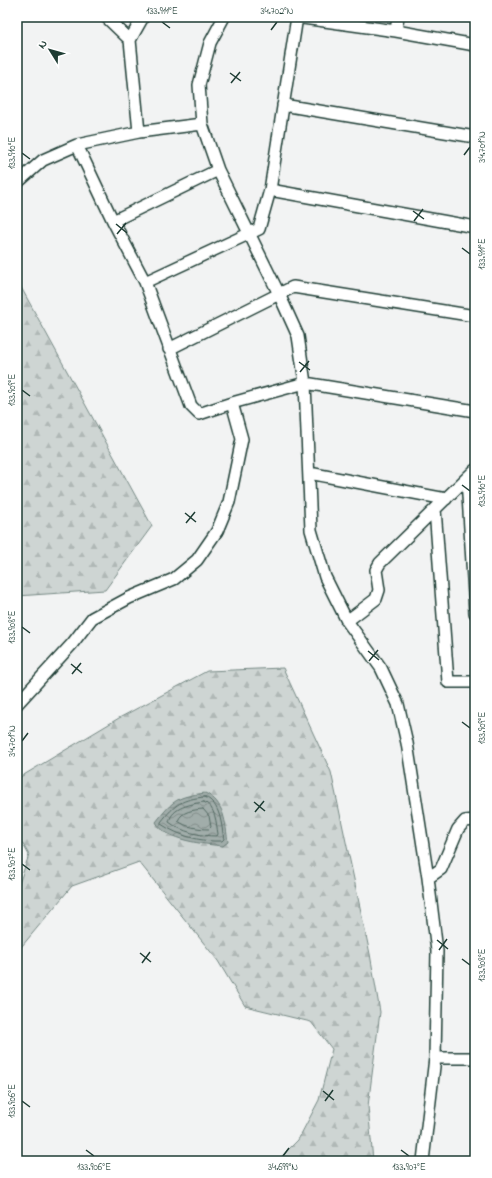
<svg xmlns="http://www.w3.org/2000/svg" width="492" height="1178" viewBox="0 0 492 1178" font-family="'Indie Flower',sans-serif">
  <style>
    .forest { fill: url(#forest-firs); stroke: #768984 }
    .water { fill: url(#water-waves); stroke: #6d807b }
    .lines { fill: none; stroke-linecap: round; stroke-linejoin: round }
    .shore { stroke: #536a63; stroke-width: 1 }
    .street-casing { stroke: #1f3d34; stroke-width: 14 }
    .street { stroke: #fff; stroke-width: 11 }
    .ticks { fill: none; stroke: #1f3d34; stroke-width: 1.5 }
    .neatline { fill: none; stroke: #1f3d34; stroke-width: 1.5 }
    .ticks-label { font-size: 10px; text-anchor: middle; fill: #1f3d34 }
  </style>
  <defs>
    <pattern id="forest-firs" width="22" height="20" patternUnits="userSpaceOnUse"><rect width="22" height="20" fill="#ced5d3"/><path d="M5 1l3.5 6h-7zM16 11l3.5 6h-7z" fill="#b0b8b6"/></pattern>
    <pattern id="water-waves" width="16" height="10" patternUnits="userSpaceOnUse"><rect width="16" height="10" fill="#a1adaa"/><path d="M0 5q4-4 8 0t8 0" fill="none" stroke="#838e8b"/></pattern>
  </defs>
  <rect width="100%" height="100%" fill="#f2f3f3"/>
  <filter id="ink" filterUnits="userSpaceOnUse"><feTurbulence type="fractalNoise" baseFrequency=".025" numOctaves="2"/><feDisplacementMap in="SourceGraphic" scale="8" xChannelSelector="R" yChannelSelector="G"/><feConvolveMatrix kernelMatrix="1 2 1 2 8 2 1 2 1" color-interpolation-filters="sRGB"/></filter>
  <g filter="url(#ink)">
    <!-- forest -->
    <path class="forest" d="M17,280L152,526L105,590L17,596Z
      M283,668L331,772L370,954L380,1012L368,1106L373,1161H277L298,1140L319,1100L332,1049L311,1022L245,1006L218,961L139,862L72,886L17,952V887L19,884L29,855L17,834V779L119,718L207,671Z"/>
    <!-- water -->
    <path class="water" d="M205,793C225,802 225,823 228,842L223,846C205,844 165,841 156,822C174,799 177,797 205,793Z"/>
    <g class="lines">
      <!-- shore -->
      <path class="shore" d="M205,797C221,804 221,824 224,839L222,841C201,842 179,836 161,824V822C175,804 182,799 205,797Z
        M204,802C216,807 216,823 218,834L217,836C200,836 182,832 169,822C172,807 191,804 204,802Z
        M203,809L209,816L211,827L209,829C199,829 186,827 178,821C181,811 194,810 203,809Z"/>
      <defs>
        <path id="street" d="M106,17L130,40L139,132
          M224,17L210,43L199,85L202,124L218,170L279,294L298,336L305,383L311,530L325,577L347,621L381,668L398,704L407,743L428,878L437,951L435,1058L423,1161
          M296,17L396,31L475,45
          M396,31L398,17
          M130,40L143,17
          M283,105L475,137
          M77,145L113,221L145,282L191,406L199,414L232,403
          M17,183L43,160L77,145L139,132L202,124
          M270,190L475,227
          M113,221L218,170
          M145,282L259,229L270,190L297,17
          M169,349L293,287L475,316
          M309,473L446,499
          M467,478L475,613
          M435,509L448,682H475
          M347,621L376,599L379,590L376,570L380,563L475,470
          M17,704L72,644L92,618L129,598L174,579L197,560L217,531L229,502L242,439L232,403L305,383L475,411
          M428,878L441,869L458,829L465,821L475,820
          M435,1058H475"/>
      </defs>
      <!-- street casing -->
      <use href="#street" class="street-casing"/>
      <!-- street -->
      <use href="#street" class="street"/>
    </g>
  </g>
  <!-- ticks -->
  <path class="ticks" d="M162,22L170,28M271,30L277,22M230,73L241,81M231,83L240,72M22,153L30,159M464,155L470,147M413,211L424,219M414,221L423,209M116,224L127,233M117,234L126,223M462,248L470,254M299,362L310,370M300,372L309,361M22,390L30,396M462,485L470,491M185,513L196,522M186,523L195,512M22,627L30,633M368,651L379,660M369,661L378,650M71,664L82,673M72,674L81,663M462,722L470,728M22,741L28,733M254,802L265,811M255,812L264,801M22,864L30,870M437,940L448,949M439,950L447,939M140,953L151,962M462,959L470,965M142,963L150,952M323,1091L334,1100M22,1101L30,1107M325,1101L333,1090M86,1150L94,1156M401,1150L409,1156M283,1156L289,1148"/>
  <!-- margin -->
  <rect width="492" height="1178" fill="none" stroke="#fff" stroke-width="44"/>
  <!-- north arrow -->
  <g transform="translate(50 50) rotate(307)" stroke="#ffffff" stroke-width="3" paint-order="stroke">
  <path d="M0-3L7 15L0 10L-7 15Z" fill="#1f3d34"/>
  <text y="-6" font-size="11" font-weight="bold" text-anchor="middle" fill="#1f3d34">N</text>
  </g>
  <rect x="22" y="22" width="448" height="1134" class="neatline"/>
  <g class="ticks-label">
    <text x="162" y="14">133.911°E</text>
    <text x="277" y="14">34.702°N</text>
    <text transform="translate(481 147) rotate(-90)" y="4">34.701°N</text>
    <text transform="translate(11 153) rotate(-90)" y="4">133.910°E</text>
    <text transform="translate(481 254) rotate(-90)" y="4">133.911°E</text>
    <text transform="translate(11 390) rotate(-90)" y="4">133.909°E</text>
    <text transform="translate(481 491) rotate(-90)" y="4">133.910°E</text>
    <text transform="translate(11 627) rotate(-90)" y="4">133.908°E</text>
    <text transform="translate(481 728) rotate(-90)" y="4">133.909°E</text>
    <text transform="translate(11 741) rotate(-90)" y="4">34.701°N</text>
    <text transform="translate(11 864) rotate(-90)" y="4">133.907°E</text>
    <text transform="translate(481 965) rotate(-90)" y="4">133.908°E</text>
    <text transform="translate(11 1101) rotate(-90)" y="4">133.906°E</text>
    <text x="94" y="1170">133.906°E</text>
    <text x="283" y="1170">34.699°N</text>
    <text x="409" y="1170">133.907°E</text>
  </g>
</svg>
